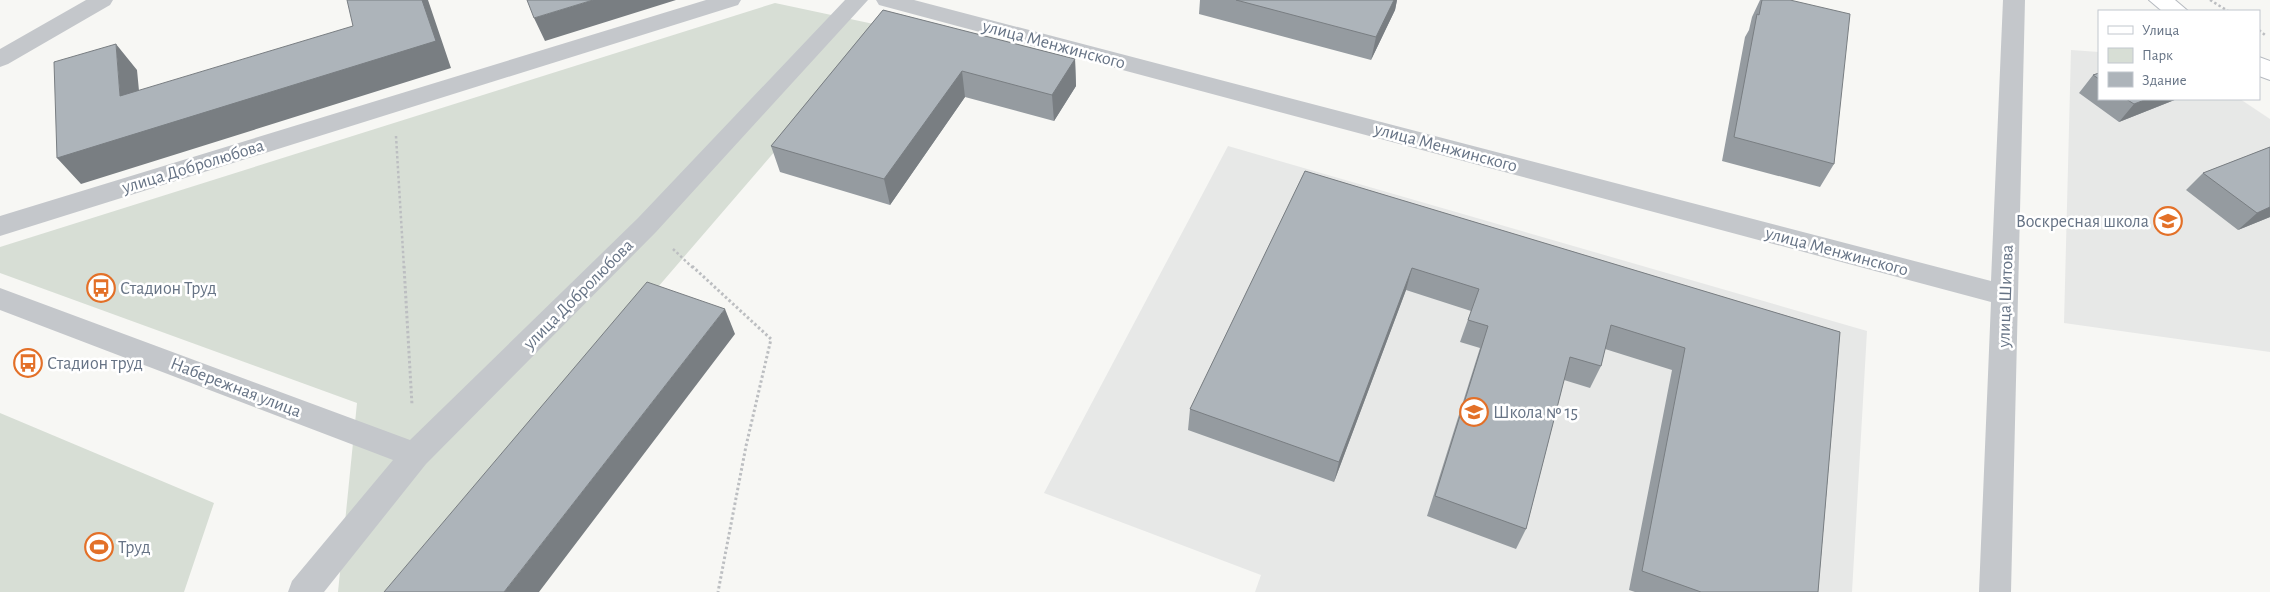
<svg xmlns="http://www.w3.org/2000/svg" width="2270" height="592" viewBox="0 0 2270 592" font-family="'Alegreya Sans',sans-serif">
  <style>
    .built { fill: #e7e8e7 }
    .green { fill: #d7ded5 }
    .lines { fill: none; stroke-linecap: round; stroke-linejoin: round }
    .secondary-casing { stroke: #b6bac0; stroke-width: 2 }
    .path-far1 { stroke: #bcbec1; stroke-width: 2.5; stroke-dasharray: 2.5 2.5; stroke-linecap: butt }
    .path { stroke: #bcbec1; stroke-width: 3; stroke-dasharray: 2.5 2.5; stroke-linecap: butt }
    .minor { fill: #c4c7cb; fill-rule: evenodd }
    .secondary { fill: #fff; fill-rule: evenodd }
    .wall { fill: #959ba0 }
    .shaded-wall { fill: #797e82 }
    .building { fill: #adb4ba; stroke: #797e82 }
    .labels { text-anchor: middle; stroke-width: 5; stroke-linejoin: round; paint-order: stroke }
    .street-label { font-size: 18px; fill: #667385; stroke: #fff }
    .poi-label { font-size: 18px; fill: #667385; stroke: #fff; text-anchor: start }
  </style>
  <rect width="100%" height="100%" fill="#f7f7f4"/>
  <!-- built -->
  <path class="built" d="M2071,50L2099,52V99H2240L2270,119V352L2064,323Z
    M1228,146L1867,331L1852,592H1255L1261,575L1044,493Z"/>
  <!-- green -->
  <path class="green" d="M775,3L883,26L395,592H338L357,403L0,273V247Z
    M0,413L214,503L184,592H0Z"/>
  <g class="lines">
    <defs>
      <path id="secondary" d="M2149,0H2175L2188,11H2162Z
        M2259,57L2270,61V80L2259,76Z"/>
    </defs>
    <!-- secondary casing -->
    <use href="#secondary" class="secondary-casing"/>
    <!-- path-far1 -->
    <path class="path-far1" d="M2210,0L2228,11
      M2259,30L2265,35
      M396,136L404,268
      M673,249L693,268"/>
    <!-- path -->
    <path class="path" d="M404,266L412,405
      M692,266L771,339L746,446L718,592"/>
    <!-- minor -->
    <path class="minor" d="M86,0H113L110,5L8,64L0,67V49Z
      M706,0H741L738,5L0,236V216Z
      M845,0H868L656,232L426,464L324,592H288L292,581L393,460L0,310V288L410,440L638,218Z
      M876,0H914L1991,281L2003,0H2025L2011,592H1979L1991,302L879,5Z"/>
    <!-- secondary -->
    <use href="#secondary" class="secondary"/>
  </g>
  <!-- wall -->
  <path class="wall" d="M1200,0H1397L1395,10L1371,60L1199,14Z
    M1760,0H1790L1834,164L1820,187L1722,161L1745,37L1749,30L1752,17Z
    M883,10L1075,59L1076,86L1054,121L965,97L890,205L780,172L771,146Z
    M2099,73V99H2177L2119,122L2079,93L2093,75Z
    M2270,147V217L2238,230L2186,190L2203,173Z
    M1305,171L1840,332L1818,592H1635L1629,590L1672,370L1605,349L1601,366L1590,388L1564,380L1526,529L1516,549L1427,516L1480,348L1460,342L1471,311L1406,290L1334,482L1188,430L1190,409Z"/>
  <!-- shaded-wall -->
  <path class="shaded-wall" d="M422,0H428L451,68L81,184L57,158Z
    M593,0H676L545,41L534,18Z
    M1394,0H1397L1395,10L1371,60L1376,37Z
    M116,44L137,70L142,122L120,96Z
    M1075,59L1076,86L1054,121L1052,95Z
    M962,71L965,97L890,205L884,179Z
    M2147,99H2177L2119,122L2134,104Z
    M2270,207V217L2238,230L2257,213Z
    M1412,268L1406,290L1334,482L1339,462Z
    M725,309L735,334L539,592H504Z"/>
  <!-- building -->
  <path class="building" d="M347,0H422L436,41L57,158L54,62L116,44L120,96L353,26Z
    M527,0H593L534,18Z
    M1236,0H1394L1376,37Z
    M1762,0H1790L1850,14L1834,164L1734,137L1757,14L1759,15Z
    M883,10L1075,59L1052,95L962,71L884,179L771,146Z
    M2099,73V79L2093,75Z
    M2126,99H2147L2134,104Z
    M2270,147V207L2257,213L2203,173Z
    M1305,171L1840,332L1818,592H1701L1642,571L1685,348L1611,325L1601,366L1570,357L1526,529L1435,496L1488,326L1468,320L1479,289L1412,268L1339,462L1190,409Z
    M647,282L725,309L504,592H384Z"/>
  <!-- icons -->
  <defs>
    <symbol id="school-ring" viewBox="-11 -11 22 22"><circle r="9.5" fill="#fff" stroke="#e37028" stroke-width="1.5"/><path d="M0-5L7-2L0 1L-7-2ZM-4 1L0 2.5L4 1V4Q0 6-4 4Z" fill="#e37028"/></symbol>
    <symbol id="bus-ring" viewBox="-11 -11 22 22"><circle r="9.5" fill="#fff" stroke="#e37028" stroke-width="1.5"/><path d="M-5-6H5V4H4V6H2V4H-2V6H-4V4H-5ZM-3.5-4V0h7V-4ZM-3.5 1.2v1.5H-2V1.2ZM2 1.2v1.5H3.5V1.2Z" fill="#e37028"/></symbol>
    <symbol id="stadium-ring" viewBox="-11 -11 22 22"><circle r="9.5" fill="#fff" stroke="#e37028" stroke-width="1.5"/><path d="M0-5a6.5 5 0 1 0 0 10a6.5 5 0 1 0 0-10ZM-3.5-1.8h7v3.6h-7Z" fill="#e37028"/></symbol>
  </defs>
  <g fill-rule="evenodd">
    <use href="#school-ring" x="2152" y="205" width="32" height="32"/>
    <use href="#bus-ring" x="85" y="272" width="32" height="32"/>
    <use href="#bus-ring" x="12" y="347" width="32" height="32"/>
    <use href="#school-ring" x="1458" y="396" width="32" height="32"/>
    <use href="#stadium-ring" x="83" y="531" width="32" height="32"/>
  </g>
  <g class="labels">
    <!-- street labels -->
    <g class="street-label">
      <text transform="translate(1054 44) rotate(15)" y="6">улица Менжинского</text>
      <text transform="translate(1446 147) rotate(15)" y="6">улица Менжинского</text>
      <text transform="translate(193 166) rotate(-17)" y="6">улица Добролюбова</text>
      <text transform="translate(1837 251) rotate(15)" y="6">улица Менжинского</text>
      <text transform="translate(578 294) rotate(-45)" y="6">улица Добролюбова</text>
      <text transform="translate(2005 296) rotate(-88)" y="6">улица Шитова</text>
      <text transform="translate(236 387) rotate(21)" y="6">Набережная улица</text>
    </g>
    <!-- poi labels -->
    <g class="poi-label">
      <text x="2149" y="227" text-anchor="end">Воскресная школа</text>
      <text x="120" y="294">Стадион Труд</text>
      <text x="47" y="369">Стадион труд</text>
      <text x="1493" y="418">Школа № 15</text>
      <text x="118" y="553">Труд</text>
    </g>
  </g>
  <!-- legend -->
  <rect x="2098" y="10" width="162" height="90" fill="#ffffff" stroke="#c2c7ce"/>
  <rect x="2108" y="26" width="25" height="8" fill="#ffffff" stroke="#c2c7ce"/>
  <text x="2142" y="35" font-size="15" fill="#667385">Улица</text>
  <rect x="2108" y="48" width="25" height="15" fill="#d7ded5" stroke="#c2c7ce"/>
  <text x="2142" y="60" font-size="15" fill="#667385">Парк</text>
  <rect x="2108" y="72" width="25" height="15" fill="#adb4ba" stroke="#c2c7ce"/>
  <text x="2142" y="85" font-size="15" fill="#667385">Здание</text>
</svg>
